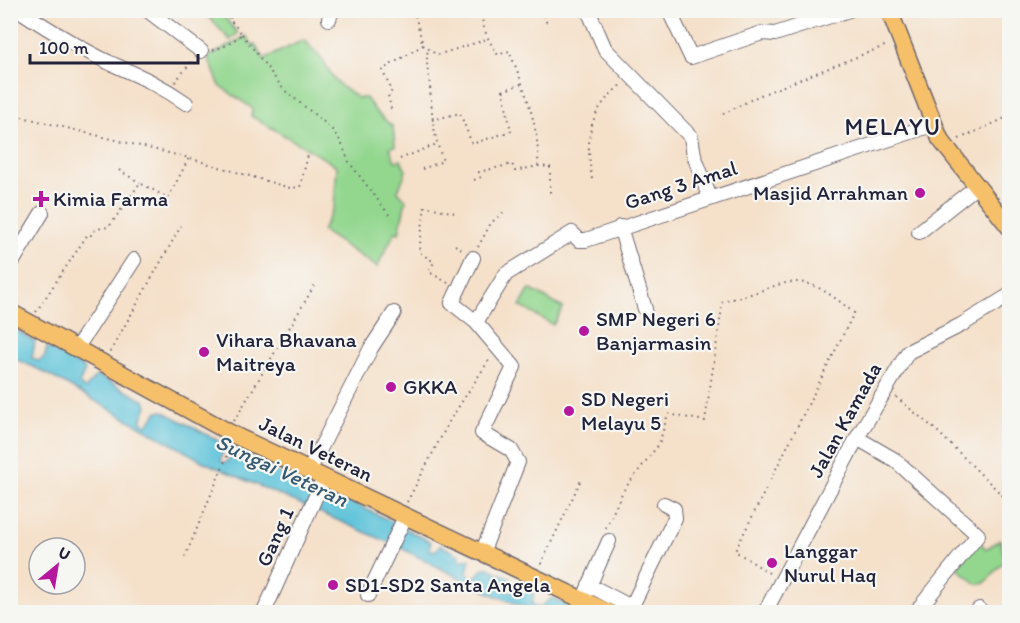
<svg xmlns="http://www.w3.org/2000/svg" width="1020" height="623" viewBox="0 0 1020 623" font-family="Itim,sans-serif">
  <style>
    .green { fill: #93d78f; stroke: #5a7c65; stroke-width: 1.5 }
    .water { fill: #5cc2d9; stroke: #3f728a; stroke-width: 1.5 }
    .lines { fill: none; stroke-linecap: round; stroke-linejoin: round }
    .minor-casing { stroke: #6c646d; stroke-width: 16 }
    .major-casing { stroke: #6c646d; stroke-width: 19 }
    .path { stroke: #6c646d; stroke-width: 2; stroke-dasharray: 1.5 4.5; stroke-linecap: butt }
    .minor { stroke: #fff; stroke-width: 14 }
    .major { stroke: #f6c06b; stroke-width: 16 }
    .poi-dot { fill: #b5179e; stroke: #f6f6f2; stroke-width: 2 }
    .labels { text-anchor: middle; stroke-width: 4.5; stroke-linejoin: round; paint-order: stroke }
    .street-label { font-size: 21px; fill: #22223b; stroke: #f6f6f2 }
    .poi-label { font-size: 21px; fill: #22223b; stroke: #f6f6f2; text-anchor: start }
    .water-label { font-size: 22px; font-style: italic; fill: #365a72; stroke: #f6f6f2 }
    .quarter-label { font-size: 24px; letter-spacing: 1.5px; fill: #22223b; stroke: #f6f6f2 }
  </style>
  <rect width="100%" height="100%" fill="#f6f6f2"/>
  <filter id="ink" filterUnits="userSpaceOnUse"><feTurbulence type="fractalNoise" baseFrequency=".0167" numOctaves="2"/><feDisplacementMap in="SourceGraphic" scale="12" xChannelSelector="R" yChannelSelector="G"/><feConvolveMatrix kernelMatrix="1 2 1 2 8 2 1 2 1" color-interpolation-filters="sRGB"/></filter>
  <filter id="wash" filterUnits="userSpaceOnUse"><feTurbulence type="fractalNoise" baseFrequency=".008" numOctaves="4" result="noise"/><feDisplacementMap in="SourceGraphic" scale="24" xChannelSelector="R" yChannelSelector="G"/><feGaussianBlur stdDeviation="1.35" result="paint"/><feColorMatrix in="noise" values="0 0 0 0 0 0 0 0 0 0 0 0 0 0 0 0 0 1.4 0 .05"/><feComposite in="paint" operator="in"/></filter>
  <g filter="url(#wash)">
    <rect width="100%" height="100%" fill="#f5e0c9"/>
    <!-- green -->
    <path class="green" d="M203,11H219L238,33L230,40Z
      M246,36L252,45L255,44L264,59L304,40L322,59L334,79L342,87L358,98H366L376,112L393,127L395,146L390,148L395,161L401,160L406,171L398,191L406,200L399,233L395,232L377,267L322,231L334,207L337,166L251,116L253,109L220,86L208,57Z
      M530,289L563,308L553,325L520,306Z
      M977,539L986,549L1000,540L1005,560L985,583L977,584L957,568Z"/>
    <!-- water -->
    <path class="water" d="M18,331L35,342L32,358L39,361L45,356L47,347L83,367L85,370L79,384L85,389L97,375L145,401L147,406L141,421L147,425L157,412L163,411L224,444L221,461L224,463L227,462L234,449L286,477L295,476L300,482L320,493L328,491L393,522L391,534L406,529L431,542L429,549L435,551L441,545L459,555L461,561L470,558L467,574L474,578L484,568H489L510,578L507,591L512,592L519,583L534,593L532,604L539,608L552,598L581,612H537L489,593L399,547L204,462L40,370L11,357V336Z"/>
  </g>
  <g filter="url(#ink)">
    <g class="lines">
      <defs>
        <path id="minor" d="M19,10C48,29 77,47 108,62C137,75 159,84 186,103
          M147,10L201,51
          M588,10L605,49L691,137L694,155L710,198
          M672,17L691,57L762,33L775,34L849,10
          M329,19L332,10
          M620,227L645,309
          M919,232L977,186
          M473,258L452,303L476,322L514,367L482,433L511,450L518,462L482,553
          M10,266L42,213
          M476,322L506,274L572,233L579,240H586L935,124
          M76,349L134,260
          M857,438L895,460L978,535L916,612
          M309,471L371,348L394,313
          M589,585L631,607
          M368,595L405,517
          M583,600L609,541
          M264,612L324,478
          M629,612L675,518L674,509L664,504
          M765,612L857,438L908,352L961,325L1010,295
          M977,612L979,609"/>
        <path id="major" d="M889,10L940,139L1010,228
          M10,312L236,436L608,612"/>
      </defs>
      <!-- minor casing -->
      <use href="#minor" class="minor-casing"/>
      <!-- major casing -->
      <use href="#major" class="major-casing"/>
      <!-- path -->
      <path class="path" d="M541,10L548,26
        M230,18L241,10
        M242,34L284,90L330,127L341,142L349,162L390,216
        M423,45L437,55L488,39
        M213,50L227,45L242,34L222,10
        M175,82L192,61
        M391,109L388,95L392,91L382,70L423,45L415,15L427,10
        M10,114L189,158L290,188L300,187L308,155
        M723,114L758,96L887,45
        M432,120L460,113L472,144L511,131L503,91L521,84
        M959,139L1010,116
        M400,159L437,144
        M538,166L550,167V193
        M422,169L443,161C433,134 432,115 430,86C429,73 425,64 428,49
        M119,170L140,183
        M592,179C585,136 588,112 622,84
        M474,180L481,177L479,172L512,164L515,171L538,166C540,128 524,86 509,51L498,55C489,41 481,28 482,10
        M455,245L465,251
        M478,247L491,223L506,210
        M448,283L429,272L434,262L419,252L425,206L455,213
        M36,312L88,234L91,235L96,229L109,227L140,183L168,198L189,158
        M110,352L181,226
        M896,397L936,430L1003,496L1010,492
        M234,421L316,283
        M407,502L450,420L491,357
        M606,528L623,491L659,444L668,414L705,421L723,301C790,288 791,260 854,313L735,551L772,575
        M185,557L230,449
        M541,564L582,478"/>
      <!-- minor -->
      <use href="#minor" class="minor"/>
      <!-- major -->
      <use href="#major" class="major"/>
    </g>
  </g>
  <!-- markers -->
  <g class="poi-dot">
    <circle cx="920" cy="193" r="6"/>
    <path d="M38 190h6v6h6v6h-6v6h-6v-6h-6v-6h6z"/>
    <circle cx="584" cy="331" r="6"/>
    <circle cx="204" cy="352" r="6"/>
    <circle cx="391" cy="387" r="6"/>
    <circle cx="569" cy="411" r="6"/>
    <circle cx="772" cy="563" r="6"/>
    <circle cx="333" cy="585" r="6"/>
  </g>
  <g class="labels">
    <!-- street labels -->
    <g class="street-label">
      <text transform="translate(681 185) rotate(-18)" y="7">Gang 3 Amal</text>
      <text transform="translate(845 420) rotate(-61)" y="7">Jalan Kamada</text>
      <text transform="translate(316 449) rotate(26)" y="7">Jalan Veteran</text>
      <text transform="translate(275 537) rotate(-66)" y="7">Gang 1</text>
    </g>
    <!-- poi labels -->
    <g class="poi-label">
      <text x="908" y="200" text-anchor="end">Masjid Arrahman</text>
      <text x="53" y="206">Kimia Farma</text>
      <text x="596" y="326">SMP Negeri 6<tspan x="596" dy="24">Banjarmasin</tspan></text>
      <text x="216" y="347">Vihara Bhavana<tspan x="216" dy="24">Maitreya</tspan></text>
      <text x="403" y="394">GKKA</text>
      <text x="581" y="406">SD Negeri<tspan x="581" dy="24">Melayu 5</tspan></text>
      <text x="784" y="558">Langgar<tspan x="784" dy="24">Nurul Haq</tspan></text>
      <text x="345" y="592">SD1-SD2 Santa Angela</text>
    </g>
    <!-- water labels -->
    <g class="water-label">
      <text transform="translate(282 470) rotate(25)" y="8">Sungai Veteran</text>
    </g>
    <!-- quarter labels -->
    <g class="quarter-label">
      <text x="893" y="135">MELAYU</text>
    </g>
  </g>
  <!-- margin -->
  <rect width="1020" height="623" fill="none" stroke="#f6f6f2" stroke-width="36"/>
  <!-- north arrow -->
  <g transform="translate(57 566) rotate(30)"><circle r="28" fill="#f6f6f2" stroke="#a1a1a9" stroke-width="1.5"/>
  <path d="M0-4.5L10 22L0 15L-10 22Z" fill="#b5179e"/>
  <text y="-9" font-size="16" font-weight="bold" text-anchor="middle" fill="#22223b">U</text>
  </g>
  <!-- scale -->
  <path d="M30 54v9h168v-9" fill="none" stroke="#22223b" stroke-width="3"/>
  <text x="39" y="54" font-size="18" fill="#22223b" stroke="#f6f6f2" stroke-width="4.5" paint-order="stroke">100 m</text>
</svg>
